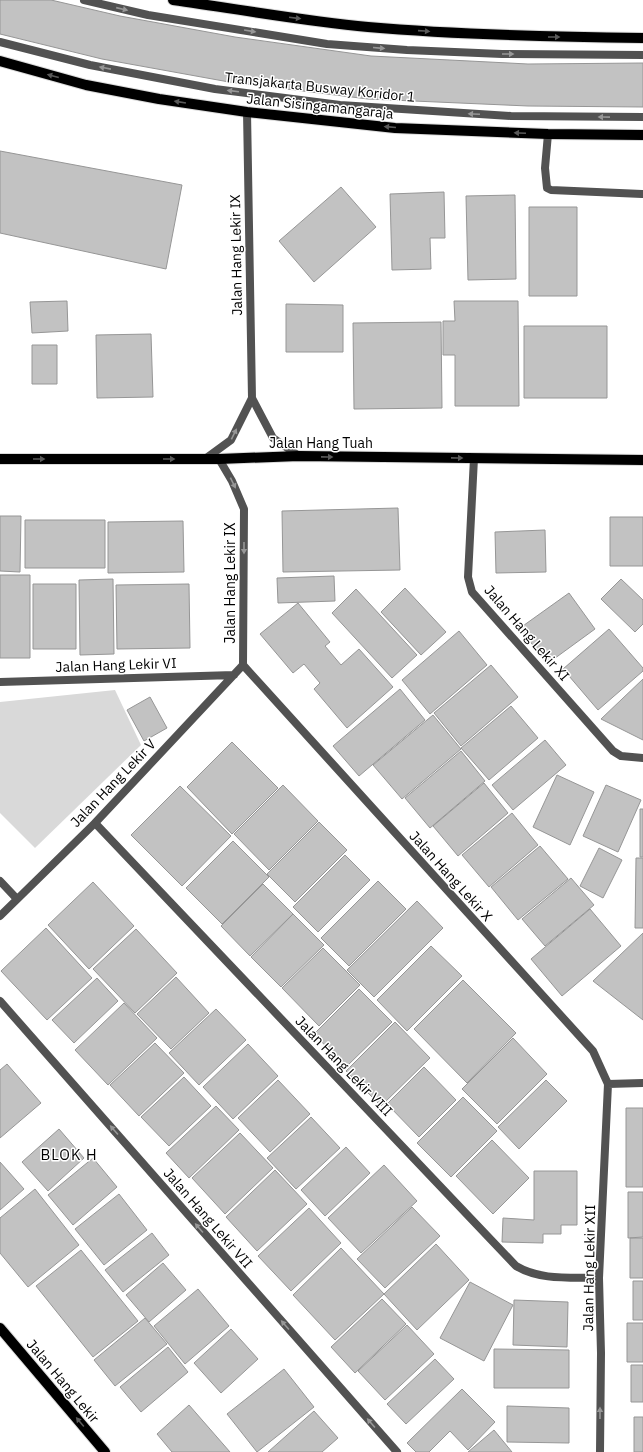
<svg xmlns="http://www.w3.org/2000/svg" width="643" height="1452" viewBox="0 0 643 1452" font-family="'IBM Plex Sans',sans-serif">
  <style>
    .green { fill: #d9d9d9 }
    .building { fill: #c2c2c2; stroke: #969696 }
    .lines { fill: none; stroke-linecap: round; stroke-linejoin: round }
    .primary-casing { stroke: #dbdbdb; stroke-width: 12 }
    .lane { stroke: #525252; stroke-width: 8 }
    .street { stroke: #525252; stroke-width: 8 }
    .primary { stroke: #000; stroke-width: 10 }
    .oneway { fill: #979797 }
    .oneway2 { fill: #595959 }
    .labels { text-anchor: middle; stroke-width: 3; stroke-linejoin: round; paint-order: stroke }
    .street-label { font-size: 14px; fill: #000; stroke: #fff }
    .neighbourhood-label { font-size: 15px; letter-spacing: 1px; fill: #000; stroke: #fff }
  </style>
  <rect width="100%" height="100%" fill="#fff"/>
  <!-- green -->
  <path class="green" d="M115,690L141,745L35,848L0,813V702Z"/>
  <!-- building -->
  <path class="building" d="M0,0H51L120,16L235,37L371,56L528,64L643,63V107L528,106L368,99L229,82L102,59L0,34Z
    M0,151L182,185L166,269L0,233Z
    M341,187L376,227L314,282L279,241Z
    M444,192L445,238H430L431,269L392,270L390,194Z
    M515,195L516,279L468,280L466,196Z
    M529,207H577V296H529Z
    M67,301L68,331L32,333L30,302Z
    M454,301H518L519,406H455V355H443V321H455Z
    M286,304L343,305V352H286Z
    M441,322L442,408L354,409L353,323Z
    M524,326H607V398H524Z
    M151,334L153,397L97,398L96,335Z
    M32,345H57V384H32Z
    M398,508L400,570L283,572L282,511Z
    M0,516H21L20,572L0,571Z
    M610,517H643V566H610Z
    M25,520H105V568H25Z
    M183,521L184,572L108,573V522Z
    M545,530L546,572L496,573L495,532Z
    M0,575H30V658H0Z
    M334,576L335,601L278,603L277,578Z
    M113,579L114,654L80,655L79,580Z
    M621,579L643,600V624L635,632L601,599Z
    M33,584H76V649H33Z
    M189,584L190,648L117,649L116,585Z
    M405,588L446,632L421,655L381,612Z
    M356,589L417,655L392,678L332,613Z
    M569,593L595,629L547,664L520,628Z
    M298,603L330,642L325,646L341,665L359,649L393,687L347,728L314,689L320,683L304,664L293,673L260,634Z
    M609,629L643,668V671L598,710L563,669Z
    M459,631L487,665L430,714L402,680Z
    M491,665L518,697L461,746L434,713Z
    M643,679V740L601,719Z
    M400,689L425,720L359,776L333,746Z
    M150,697L167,728L144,741L127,710Z
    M511,706L538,738L489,780L461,748Z
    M433,715L461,749L402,799L373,765Z
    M545,740L566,765L513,810L492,785Z
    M232,742L278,788L232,834L187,787Z
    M461,751L485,781L430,828L405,798Z
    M557,775L594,792L570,845L533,827Z
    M484,783L508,813L458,856L433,826Z
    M283,785L318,821L269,870L234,834Z
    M606,785L641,800L618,852L583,836Z
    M180,786L231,836L182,886L131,835Z
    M640,809H643V857H640Z
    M512,813L538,845L489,887L462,855Z
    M319,822L347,850L295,902L267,874Z
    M233,841L269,877L222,924L186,888Z
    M540,846L568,879L518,920L491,887Z
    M599,848L622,860L603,898L580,886Z
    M345,855L370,880L318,932L293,907Z
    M636,858H643V928H635Z
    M571,878L594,905L545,946L522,919Z
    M378,881L406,909L349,966L321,938Z
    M93,882L134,926L89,969L48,925Z
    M263,884L293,914L250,956L221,926Z
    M417,901L443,928L374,997L347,970Z
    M590,909L621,946L562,996L531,959Z
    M293,914L324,945L281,987L251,957Z
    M46,928L92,978L47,1020L1,971Z
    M136,929L177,973L135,1013L93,969Z
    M643,933V1020L593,981Z
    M431,946L462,976L407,1031L377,1000Z
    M323,948L360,985L319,1026L282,988Z
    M176,977L209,1013L171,1049L137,1014Z
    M97,978L118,1001L74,1043L52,1020Z
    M463,980L516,1033L467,1083L414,1029Z
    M359,989L392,1022L346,1067L314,1034Z
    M124,1003L157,1038L108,1085L75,1050Z
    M216,1009L246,1040L199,1085L169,1053Z
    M395,1022L430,1058L381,1106L346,1071Z
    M513,1038L547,1074L497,1124L462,1089Z
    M155,1043L184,1073L139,1116L110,1085Z
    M248,1044L278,1076L233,1119L203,1087Z
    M7,1064L41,1103L0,1138V1070Z
    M424,1067L456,1100L419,1137L387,1104Z
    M184,1077L211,1106L169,1146L141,1117Z
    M278,1080L310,1114L270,1152L238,1118Z
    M546,1080L567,1101L519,1149L498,1127Z
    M463,1097L497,1131L451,1177L417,1143Z
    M216,1106L239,1130L189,1178L166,1153Z
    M626,1108H643V1187H626Z
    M311,1117L340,1148L296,1189L267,1158Z
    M59,1129L84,1158L48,1191L22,1162Z
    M240,1133L273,1168L225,1214L192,1178Z
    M492,1140L529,1178L493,1214L456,1176Z
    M346,1147L370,1173L325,1216L301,1190Z
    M93,1158L117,1187L73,1225L48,1195Z
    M0,1162L24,1189L0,1210Z
    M384,1165L417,1201L361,1253L328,1218Z
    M275,1170L307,1204L257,1251L226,1217Z
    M534,1171H577V1225H561V1234H543V1243L502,1242L503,1218L534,1220Z
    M35,1189L79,1245L28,1287L0,1253V1218Z
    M628,1192H643V1237L628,1238Z
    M119,1194L147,1230L104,1265L75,1229Z
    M412,1207L440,1236L385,1288L357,1259Z
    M309,1208L341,1243L291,1291L258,1256Z
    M152,1233L169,1255L123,1292L105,1270Z
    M630,1238H643V1278H630Z
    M436,1244L469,1280L417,1330L384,1294Z
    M341,1248L384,1294L335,1340L293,1295Z
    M81,1250L138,1321L93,1357L36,1286Z
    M163,1263L186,1290L149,1322L126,1295Z
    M633,1281H643V1320H633Z
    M470,1282L513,1305L484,1361L440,1338Z
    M198,1289L229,1326L185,1364L154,1326Z
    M382,1299L406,1324L355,1373L331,1347Z
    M514,1300L568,1302L567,1347L513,1345Z
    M145,1318L167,1344L115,1386L94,1360Z
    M627,1323H643V1362H627Z
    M407,1325L434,1354L385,1400L358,1371Z
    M231,1329L258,1359L221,1393L194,1363Z
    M168,1347L188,1372L141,1412L120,1387Z
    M494,1349L569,1350V1388H494Z
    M435,1359L454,1379L406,1424L387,1404Z
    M631,1365H643V1402H631Z
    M284,1369L314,1407L257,1452L227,1414Z
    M462,1389L495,1422L468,1450L450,1431L429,1452H416L407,1443Z
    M189,1405L230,1452H172L157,1434Z
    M507,1406L569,1408V1443L507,1442Z
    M314,1411L338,1438L322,1452H268Z
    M634,1417H643V1452H634Z
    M494,1430L512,1452H468Z"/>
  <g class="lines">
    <defs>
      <path id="primary" d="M173,0C238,9 303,21 368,27C460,35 551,37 643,38
        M0,61L86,85L159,99L247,112L395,128L548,134L643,135
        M0,459H219L299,456L643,460
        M0,1328L105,1452"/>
    </defs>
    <!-- primary casing -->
    <use href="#primary" class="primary-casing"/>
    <!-- lane -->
    <path class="lane" d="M84,0L148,15L327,44L407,50L502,54L643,55
      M0,42L90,65L215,89L340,105L511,116L643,117
      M548,134L545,168L547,188L551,190L642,194"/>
    <!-- street -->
    <path class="street" d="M247,112L252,398L273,438L299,456
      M474,458L468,577L472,592L613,751L621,756L643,758
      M205,459L231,440L252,398
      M219,459L232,481L244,509L243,665
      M243,665L593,1051L608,1084L599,1278L601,1353L600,1452
      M0,682L234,675
      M95,823L516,1266C541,1281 572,1277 599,1278
      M0,881L17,899
      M0,916L95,823L243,665
      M0,1001L397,1452
      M608,1084L643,1083"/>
    <!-- primary -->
    <use href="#primary" class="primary"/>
  </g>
  <!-- one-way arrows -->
  <defs><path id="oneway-solid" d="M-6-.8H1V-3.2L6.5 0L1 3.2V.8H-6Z"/></defs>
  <g class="oneway">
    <use href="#oneway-solid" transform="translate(122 9) rotate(13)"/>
    <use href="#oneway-solid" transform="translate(250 31) rotate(9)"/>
    <use href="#oneway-solid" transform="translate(379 48) rotate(5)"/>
    <use href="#oneway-solid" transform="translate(508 54)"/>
    <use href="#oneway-solid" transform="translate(105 68) rotate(-169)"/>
    <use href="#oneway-solid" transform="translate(233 91) rotate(-173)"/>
    <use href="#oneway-solid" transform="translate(474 114) rotate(-177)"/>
    <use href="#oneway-solid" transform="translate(604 117) rotate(-179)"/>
    <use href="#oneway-solid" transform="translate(234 434) rotate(-64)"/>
    <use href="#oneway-solid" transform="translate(233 483) rotate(64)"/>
    <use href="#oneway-solid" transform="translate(244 548) rotate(90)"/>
    <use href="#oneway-solid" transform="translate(114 1130) rotate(-131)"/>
    <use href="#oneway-solid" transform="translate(199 1228) rotate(-131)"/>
    <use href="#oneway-solid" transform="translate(285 1325) rotate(-131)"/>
    <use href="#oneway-solid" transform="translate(600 1413) rotate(-90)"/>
    <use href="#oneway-solid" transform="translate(371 1423) rotate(-131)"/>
  </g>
  <g class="oneway2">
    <use href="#oneway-solid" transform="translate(295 18) rotate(7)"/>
    <use href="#oneway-solid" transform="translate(424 31) rotate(4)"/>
    <use href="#oneway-solid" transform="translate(554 37)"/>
    <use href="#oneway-solid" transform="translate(53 76) rotate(-165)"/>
    <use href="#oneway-solid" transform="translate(180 102) rotate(-171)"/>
    <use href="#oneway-solid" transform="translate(390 127) rotate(-175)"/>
    <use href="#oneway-solid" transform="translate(520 133) rotate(-177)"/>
    <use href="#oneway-solid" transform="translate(327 457) rotate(1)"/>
    <use href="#oneway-solid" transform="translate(457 458) rotate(1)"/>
    <use href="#oneway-solid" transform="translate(39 459)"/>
    <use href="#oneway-solid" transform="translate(169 459)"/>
    <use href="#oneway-solid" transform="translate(80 1422) rotate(-130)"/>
  </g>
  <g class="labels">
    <!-- street labels -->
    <g class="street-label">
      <text transform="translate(320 87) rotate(6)" y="5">Transjakarta Busway Koridor 1</text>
      <text transform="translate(320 106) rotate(6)" y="5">Jalan Sisingamangaraja</text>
      <text transform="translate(236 255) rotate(-91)" y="5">Jalan Hang Lekir IX</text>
      <text x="321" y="448">Jalan Hang Tuah</text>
      <text transform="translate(230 583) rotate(-90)" y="5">Jalan Hang Lekir IX</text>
      <text transform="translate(527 633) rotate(49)" y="5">Jalan Hang Lekir XI</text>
      <text transform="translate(116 665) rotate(-2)" y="5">Jalan Hang Lekir VI</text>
      <text transform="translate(113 783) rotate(-46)" y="5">Jalan Hang Lekir V</text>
      <text transform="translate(451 876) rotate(48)" y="5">Jalan Hang Lekir X</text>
      <text transform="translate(344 1066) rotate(46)" y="5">Jalan Hang Lekir VIII</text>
      <text transform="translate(208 1218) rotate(49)" y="5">Jalan Hang Lekir VII</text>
      <text transform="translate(589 1268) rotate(-89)" y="5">Jalan Hang Lekir XII</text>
      <text transform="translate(63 1381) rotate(50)" y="5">Jalan Hang Lekir</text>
    </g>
    <!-- neighbourhood labels -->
    <g class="neighbourhood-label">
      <text x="69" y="1160">BLOK H</text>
    </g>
  </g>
</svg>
